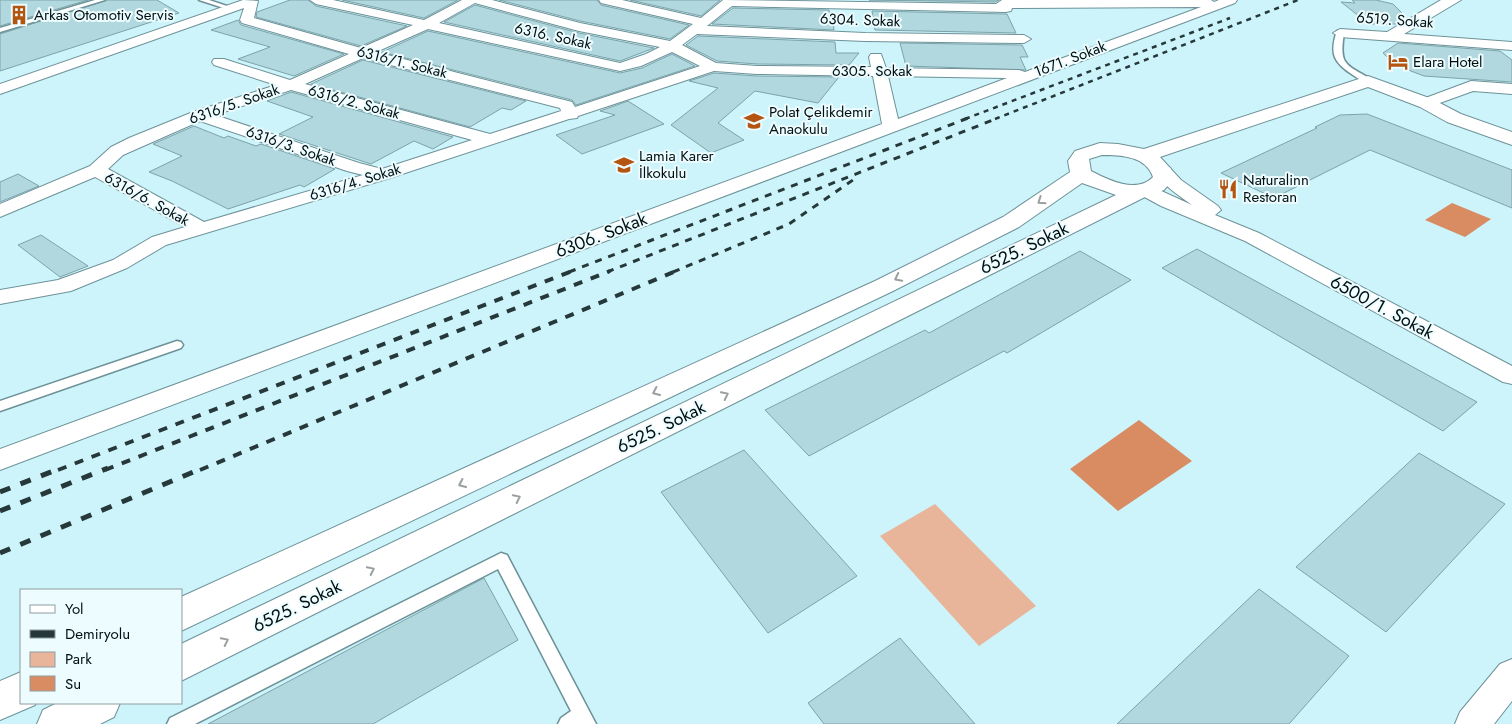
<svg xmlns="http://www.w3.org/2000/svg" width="1512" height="724" viewBox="0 0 1512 724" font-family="Jost,sans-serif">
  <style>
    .green { fill: #e9b59a }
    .water { fill: #d98b62 }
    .building { fill: #b1d8de; stroke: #7da3a9 }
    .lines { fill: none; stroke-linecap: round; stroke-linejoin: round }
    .lane-casing { stroke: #6d9298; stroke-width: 3 }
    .street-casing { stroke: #6d9298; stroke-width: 2 }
    .secondary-casing { stroke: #6d9298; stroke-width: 2 }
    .lane { fill: #fff; fill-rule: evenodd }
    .street { fill: #fff; fill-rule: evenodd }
    .secondary { fill: #fff; fill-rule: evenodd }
    .rail-far3 { stroke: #26383a; stroke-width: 2.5; stroke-dasharray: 5 5; stroke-linecap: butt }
    .rail-far2 { stroke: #26383a; stroke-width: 3; stroke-dasharray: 7 7; stroke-linecap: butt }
    .rail-far1 { stroke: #26383a; stroke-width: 4; stroke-dasharray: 9 9; stroke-linecap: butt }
    .rail { stroke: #26383a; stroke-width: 5; stroke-dasharray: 11 11; stroke-linecap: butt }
    .oneway { stroke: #9a9fa0 }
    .labels { text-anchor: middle; stroke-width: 4; stroke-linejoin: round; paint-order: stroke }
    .far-poi-label { font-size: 15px; fill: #020f11; stroke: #ecfcff; text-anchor: start }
    .far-street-label { font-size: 15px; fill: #020f11; stroke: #ecfcff }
    .street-label { font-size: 18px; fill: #020f11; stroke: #ecfcff }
  </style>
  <rect width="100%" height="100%" fill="#ccf4fa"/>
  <!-- green -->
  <path class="green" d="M935,504L1036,606L979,646L880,536Z"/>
  <!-- water -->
  <path class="water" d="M1452,203L1491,219L1465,237L1425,220Z
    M1139,420L1192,461L1118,511L1070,469Z"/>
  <!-- building -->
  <path class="building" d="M0,0H88L0,26Z
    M107,0H157L179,13L0,71V34Z
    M290,0H308L316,6L407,26L361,46L256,17L257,12Z
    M342,0H458L424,18Z
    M499,0H597L601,5L689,25L670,39L580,21Z
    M630,0H720L701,16Z
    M869,0H999L995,2Z
    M1352,0H1376L1393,4L1407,18L1396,24H1369L1341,2L1355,3Z
    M475,5L579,33L654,48L620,61L444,22Z
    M733,8L829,10L830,21H833L834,30L712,24Z
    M872,11L1007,14L1016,33L875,30Z
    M238,20L241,25L344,54L294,76L238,59L270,47L211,30Z
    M428,31L620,73L642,68L672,54L695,66L576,105L572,100L382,52Z
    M698,36L835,42L836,53H859L849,65L757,64L717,61L686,45Z
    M900,43L1022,45L1028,57H1020L1026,70L906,66Z
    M1398,43L1500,51L1512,60V82L1424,76L1395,65L1383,53Z
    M363,60L526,101L511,110L502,108L470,127L311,84Z
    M714,73L757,76L839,77L818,103L755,91L718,123L744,140L711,153L671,125L718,88L689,81Z
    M291,92L453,137L433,149L414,141L371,164L279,134L313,117L267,101Z
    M628,101L664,124L582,154L556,135L615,115L600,111Z
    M1367,114L1512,170V208L1370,150L1274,198L1221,173L1317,128L1315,127L1340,115Z
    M194,126L224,138L228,136L256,146L261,144L335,169L304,187L300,185L228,209L172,181L149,172L182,156L153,144Z
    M18,174L39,186L0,202V182Z
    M41,235L88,266L60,277L18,245Z
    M1197,249L1477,402L1443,431L1162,268Z
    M1080,251L1131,280L1007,353L1004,351L809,456L765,410L925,330L929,333Z
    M744,450L857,576L768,633L661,492Z
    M1419,453L1505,504L1386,632L1296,567Z
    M484,578L518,640L373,724H208Z
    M1259,589L1349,656L1289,724H1117Z
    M900,638L975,724H824L808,703Z"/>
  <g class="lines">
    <defs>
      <path id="lane" d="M95,0H105L0,32V28Z
        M199,0H209L233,8L230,10Z
        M1337,31L1344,33C1339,65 1345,64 1371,79V83C1364,83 1359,79 1353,75C1334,63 1329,54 1337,31Z
        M177,341L181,342L183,345L181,348L0,411V401Z
        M501,553L507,555L596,724H558L561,718L571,711L498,569L195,724H167L170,718Z"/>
      <path id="street" d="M243,0L258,1L254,18L361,48L413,25L316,4L310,0H333L424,20L462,0H492L580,23L670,41L693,24L601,3L599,0H622L701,18L723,0L996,4L1002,0H1211L1214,2L1219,0H1237L1235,3L0,470V449L882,124L873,76L757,74L714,71L578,116L577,118L569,119L390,178L166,245L127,268L71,291L0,304V290L58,280L113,260L152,237L185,227L95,177L0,217V204L90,166L111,147L129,138L193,112L276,85L214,65L212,62L214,59H224L290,80L349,54L242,23L240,20L244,8L0,94V84ZM475,3L579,31L660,47L646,54L620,63L439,23ZM732,6L1006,12L1011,11L1012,8L1201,7L1025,72L1019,70L886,68L881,54H871L869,57L871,67L757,66L716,63L682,45L697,34L865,41L1024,43L1031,39L1024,35L865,33L707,26ZM428,29L620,71L641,66L672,52L700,66L575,107L572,102L376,52ZM363,58L560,108L561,111L490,134L305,84ZM888,76L1007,78L898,119ZM291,90L472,140L382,169L359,163L215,115ZM200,121L347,171L363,175L204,222L108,169L123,155Z
        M1441,0H1461L1404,34L1512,42V50L1340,37L1333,33L1340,29L1387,32Z
        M1471,81L1512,84V94L1473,91L1426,108L1420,106L1418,103L1420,100Z
        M1163,166L1169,167L1181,180L1218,206L1221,210L1215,215L1259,233L1512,366V384L1503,382L1245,241L1161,206L1139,194L1137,190L1139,186L1146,184L1192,205C1178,195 1164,186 1154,171L1157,167Z
        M1512,659V701L1494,724H1455L1460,712L1500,664Z"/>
      <path id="secondary" d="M1368,76L1432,99L1461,114L1512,132V145L1447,122L1420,107L1368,87L1160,157L1171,169L1174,178L1164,190L1145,197L181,681V644L1116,195L1082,183L1019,227L893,291L181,631V597L875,281L1003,217L1070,172L1068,161L1075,151L1100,143L1118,144L1144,149ZM1102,155C1121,155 1146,156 1153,177C1137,194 1108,180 1091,171L1089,159Z
        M21,672V703H36L35,705L0,720V681Z
        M57,703H120L114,717L100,724H37L43,710Z"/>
    </defs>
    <!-- lane casing -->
    <use href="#lane" class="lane-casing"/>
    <!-- street casing -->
    <use href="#street" class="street-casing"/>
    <!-- secondary casing -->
    <use href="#secondary" class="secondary-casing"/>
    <!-- lane -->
    <use href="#lane" class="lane"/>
    <!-- street -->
    <use href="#street" class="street"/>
    <!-- secondary -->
    <use href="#secondary" class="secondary"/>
    <!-- rail-far3 -->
    <path class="rail-far3" d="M965,119L1230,18
      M995,119L1298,0"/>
    <!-- rail-far2 -->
    <path class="rail-far2" d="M569,272L968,118
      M607,272L998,118
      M673,272L789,224L853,180"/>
    <!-- rail-far1 -->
    <path class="rail-far1" d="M58,470L572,271
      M105,470L610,271
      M200,470L676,271"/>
    <!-- rail -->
    <path class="rail" d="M0,492L61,468
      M0,511L108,468
      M0,553L203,468"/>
  </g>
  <!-- one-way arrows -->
  <defs><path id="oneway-chevron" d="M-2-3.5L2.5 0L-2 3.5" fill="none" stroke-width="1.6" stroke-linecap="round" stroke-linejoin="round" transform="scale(1.25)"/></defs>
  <g class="oneway">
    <use href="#oneway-chevron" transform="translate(1041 201) rotate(146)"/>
    <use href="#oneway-chevron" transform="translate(898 278) rotate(153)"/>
    <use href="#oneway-chevron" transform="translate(656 392) rotate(155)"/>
    <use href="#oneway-chevron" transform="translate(725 395) rotate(-26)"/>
    <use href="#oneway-chevron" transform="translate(462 484) rotate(155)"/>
    <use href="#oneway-chevron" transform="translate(517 498) rotate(-26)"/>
    <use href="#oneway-chevron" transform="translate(371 570) rotate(-26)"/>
    <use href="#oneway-chevron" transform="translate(225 641) rotate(-26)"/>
  </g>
  <!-- icons -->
  <defs>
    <symbol id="building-bare" viewBox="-9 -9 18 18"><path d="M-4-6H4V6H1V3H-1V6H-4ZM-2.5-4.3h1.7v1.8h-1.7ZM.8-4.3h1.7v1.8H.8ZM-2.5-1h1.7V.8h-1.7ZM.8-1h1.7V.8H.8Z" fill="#b45411" stroke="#ecfcff" stroke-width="2.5" paint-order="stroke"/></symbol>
    <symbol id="hotel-bare" viewBox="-9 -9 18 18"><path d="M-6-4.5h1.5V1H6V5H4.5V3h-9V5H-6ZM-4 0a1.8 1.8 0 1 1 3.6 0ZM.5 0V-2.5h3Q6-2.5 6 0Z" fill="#b45411" stroke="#ecfcff" stroke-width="2.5" paint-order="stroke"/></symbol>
    <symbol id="school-bare" viewBox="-9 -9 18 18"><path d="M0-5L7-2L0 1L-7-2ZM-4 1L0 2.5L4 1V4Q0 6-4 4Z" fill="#b45411" stroke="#ecfcff" stroke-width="2.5" paint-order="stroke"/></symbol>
    <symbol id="restaurant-bare" viewBox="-9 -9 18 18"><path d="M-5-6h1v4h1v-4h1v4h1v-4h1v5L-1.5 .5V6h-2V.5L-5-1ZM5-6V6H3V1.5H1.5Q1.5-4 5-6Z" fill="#b45411" stroke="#ecfcff" stroke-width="2.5" paint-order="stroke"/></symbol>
  </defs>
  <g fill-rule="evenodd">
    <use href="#building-bare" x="5" y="1" width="28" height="28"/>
    <use href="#hotel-bare" x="1384" y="48" width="28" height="28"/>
    <use href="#school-bare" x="740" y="107" width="28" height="28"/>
    <use href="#school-bare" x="610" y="151" width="28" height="28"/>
    <use href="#restaurant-bare" x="1214" y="175" width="28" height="28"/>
  </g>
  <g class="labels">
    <!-- far-poi labels -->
    <g class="far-poi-label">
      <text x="34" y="20">Arkas Otomotiv Servis</text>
      <text x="1413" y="67">Elara Hotel</text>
      <text x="769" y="117">Polat Çelikdemir<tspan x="769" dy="17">Anaokulu</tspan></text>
      <text x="639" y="161">Lamia Karer<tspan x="639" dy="17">İlkokulu</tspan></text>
      <text x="1243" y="185">Naturalinn<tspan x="1243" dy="17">Restoran</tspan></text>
    </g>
    <!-- far-street labels -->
    <g class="far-street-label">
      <text transform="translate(860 20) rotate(2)" y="5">6304. Sokak</text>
      <text transform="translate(1395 20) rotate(4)" y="5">6519. Sokak</text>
      <text transform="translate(553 36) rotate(12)" y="5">6316. Sokak</text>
      <text transform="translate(1070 59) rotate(-21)" y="5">1671. Sokak</text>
      <text transform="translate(402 62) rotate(14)" y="5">6316/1. Sokak</text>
      <text x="872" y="76">6305. Sokak</text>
      <text transform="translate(354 102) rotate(15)" y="5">6316/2. Sokak</text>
      <text transform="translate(234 104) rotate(-19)" y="5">6316/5. Sokak</text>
      <text transform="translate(291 146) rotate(19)" y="5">6316/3. Sokak</text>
      <text transform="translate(355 182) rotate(-17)" y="5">6316/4. Sokak</text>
      <text transform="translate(147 199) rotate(29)" y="5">6316/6. Sokak</text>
    </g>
    <!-- street labels -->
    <g class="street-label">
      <text transform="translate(601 235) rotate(-21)" y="6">6306. Sokak</text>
      <text transform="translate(1024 248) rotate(-26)" y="6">6525. Sokak</text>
      <text transform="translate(1382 307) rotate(28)" y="6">6500/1. Sokak</text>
      <text transform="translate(661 427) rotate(-26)" y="6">6525. Sokak</text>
      <text transform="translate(297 606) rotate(-26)" y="6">6525. Sokak</text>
    </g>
  </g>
  <!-- legend -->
  <rect x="20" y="589" width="162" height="115" fill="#ecfcff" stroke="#8e9da0"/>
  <rect x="30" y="605" width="25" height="8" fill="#ffffff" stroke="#8e9da0"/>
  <text x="65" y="614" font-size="15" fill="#020f11">Yol</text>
  <rect x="30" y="630" width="25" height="8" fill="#26383a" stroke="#8e9da0"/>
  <text x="65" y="639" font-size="15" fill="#020f11">Demiryolu</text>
  <rect x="30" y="652" width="25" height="15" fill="#e9b59a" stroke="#8e9da0"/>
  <text x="65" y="664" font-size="15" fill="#020f11">Park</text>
  <rect x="30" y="676" width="25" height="15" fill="#d98b62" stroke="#8e9da0"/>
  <text x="65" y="689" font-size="15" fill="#020f11">Su</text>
</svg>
